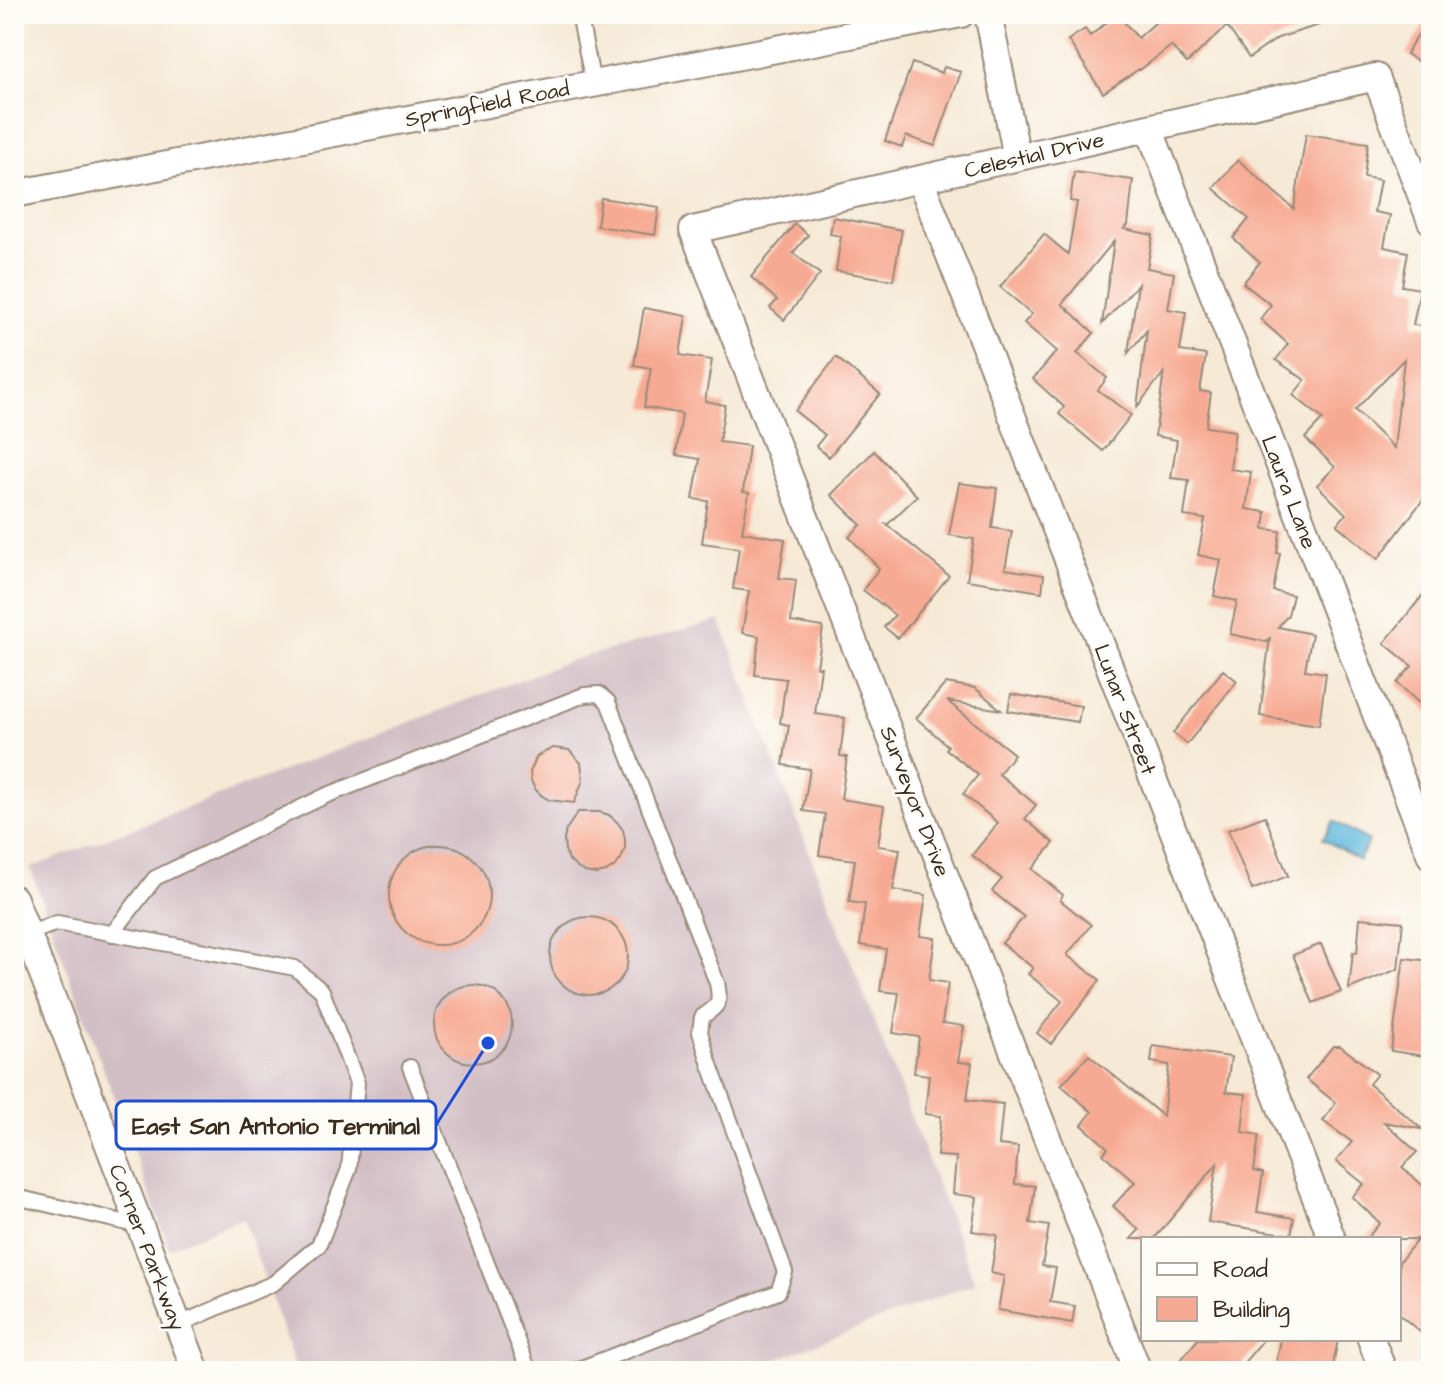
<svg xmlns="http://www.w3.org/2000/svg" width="1445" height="1385" viewBox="0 0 1445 1385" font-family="'Architects Daughter',sans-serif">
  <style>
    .industrial { fill: #d2bec5 }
    .water { fill: #5db8db; stroke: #4c717c; stroke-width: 2 }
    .building { fill: #f7aa93; fill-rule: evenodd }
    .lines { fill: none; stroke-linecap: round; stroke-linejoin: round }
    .service-casing { stroke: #988a7a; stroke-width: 18 }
    .minor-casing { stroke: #988a7a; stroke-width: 30 }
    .service { stroke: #fff; stroke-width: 14 }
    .minor { stroke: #fff; stroke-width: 26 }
    .labels { text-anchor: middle; stroke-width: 6; stroke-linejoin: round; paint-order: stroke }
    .street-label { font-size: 22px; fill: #3b2a1e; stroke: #fdfcf7 }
    .leader { fill: none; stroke: #1d4ed8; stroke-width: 3 }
    .callout-dot { fill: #1d4ed8; stroke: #fdfcf7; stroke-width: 3 }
    .callout { fill: #fdfcf7; stroke: #1d4ed8; stroke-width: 3 }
    .callout-label { font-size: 24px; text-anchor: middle; font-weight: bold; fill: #3b2a1e }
  </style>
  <rect width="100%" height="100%" fill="#fdfcf7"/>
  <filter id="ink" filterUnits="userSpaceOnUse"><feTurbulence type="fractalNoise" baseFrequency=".0125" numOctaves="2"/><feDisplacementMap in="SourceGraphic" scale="16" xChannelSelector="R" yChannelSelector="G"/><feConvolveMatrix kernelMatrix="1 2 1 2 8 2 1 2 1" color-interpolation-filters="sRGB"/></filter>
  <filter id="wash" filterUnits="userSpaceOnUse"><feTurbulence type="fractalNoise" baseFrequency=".006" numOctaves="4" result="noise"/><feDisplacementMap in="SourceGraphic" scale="32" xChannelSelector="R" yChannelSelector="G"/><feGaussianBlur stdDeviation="1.8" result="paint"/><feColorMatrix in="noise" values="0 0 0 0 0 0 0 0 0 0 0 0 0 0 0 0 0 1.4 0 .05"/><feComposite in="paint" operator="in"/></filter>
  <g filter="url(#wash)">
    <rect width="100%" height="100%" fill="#f6e9d5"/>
    <!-- industrial -->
    <path class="industrial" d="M720,620L975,1283L746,1371H297L243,1218L169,1248L30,868L569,661Z"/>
    <!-- water -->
    <path class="water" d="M1334,821L1369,841L1359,860L1323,839Z"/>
    <g id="blocks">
      <!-- building -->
      <path class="building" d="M1117,14L1138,38L1165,14H1340L1341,18L1278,38L1249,58L1227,26L1187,63L1171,46L1140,70L1139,69L1103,93L1068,40L1085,29L1090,36Z
        M1431,14V70L1406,54Z
        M912,63L942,73L944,67L961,72L935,146L906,136L902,147L885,141Z
        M1306,134L1368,143L1364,177L1380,180L1374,212L1390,215L1384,247L1408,252L1402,286L1420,289L1413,325L1431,327V489L1378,559L1337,525L1346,514L1317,485L1335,467L1305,438L1323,419L1293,395L1305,380L1276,360L1288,344L1260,319L1271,305L1243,283L1260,262L1233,238L1249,219L1213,188L1238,160L1294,209ZM1404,359L1394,448L1355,410Z
        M1074,172L1133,180L1128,225L1124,229L1153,235L1147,268L1174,273L1168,309L1186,312L1180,351L1206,355L1200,391L1211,393L1206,427L1235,431L1230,469L1251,472L1246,509L1266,512L1264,529L1280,531L1277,553H1280L1273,591L1293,595L1288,615L1278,627L1312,634L1305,670L1326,673L1319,725L1260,716L1270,637L1267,642L1230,634L1237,601L1214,596L1221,560L1198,555L1205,519L1184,516L1189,480L1171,478L1177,440L1155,436L1164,372L1137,407L1147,330L1128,353L1138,284L1102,324L1114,241L1062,304L1094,333L1077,353L1107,378L1098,390L1131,415L1103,451L1059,414L1064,407L1033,379L1057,351L1024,323L1032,314L1000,287L1044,234L1068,254L1077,202L1070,201Z
        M601,198L659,207L655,235L597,226Z
        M833,217L902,230L893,280L836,271L841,236L830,234Z
        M795,224L808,235L793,253L820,274L784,320L770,308L777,300L751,277Z
        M644,308L686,316L680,355L712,360L705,401L725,405L719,442L749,446L743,492L749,493L742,532L785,539L779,578L796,580L791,622L823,627L817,667H821L815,714L845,718L840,756L847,757L841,799L884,806L878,846L900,849L893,890L926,895L920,936L935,938L929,980L948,983L942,1023L964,1026L958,1062L972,1063L967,1100L1003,1104L999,1145L1018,1147L1015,1184L1035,1186L1030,1223L1049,1226L1042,1266L1056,1268L1050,1302L1075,1306L1072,1323L998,1310L1004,1276L991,1273L997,1235L972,1231L977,1197L953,1194L956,1157L937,1156L941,1116L925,1114L929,1075L914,1073L919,1037L893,1033L899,993L880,991L886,949L860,945L865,904L849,902L855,860L819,855L825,814L803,811L810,769L783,765L789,725L780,723L786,679L755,675L759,636L742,633L749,591L733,589L739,548L702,543L708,501L693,499L700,459L676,455L682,414L644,407L651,368L634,365Z
        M836,357L880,394L829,457L816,446L825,435L795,411Z
        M874,451L917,496L888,524H886L949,576L898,638L884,627L895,615L863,590L879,568L849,537L861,525L831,495Z
        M959,483L997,488L992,528L1012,531L1005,569L1044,575L1042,592L967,580L974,539L949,535Z
        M1431,585V714L1397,683L1412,666L1384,643Z
        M1223,670L1237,681L1187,744L1173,733Z
        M946,683L975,688L1001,710L947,701L1014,754L999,774L1036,805L1025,819L1054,843L1032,869L1063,895L1060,900L1091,925L1067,955L1100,980L1051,1044L1037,1033L1062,1001L1028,974L1033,968L1002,943L1024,917L992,891L1002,879L972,855L998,823L963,794L978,775L946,749L948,746L916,718Z
        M1011,694L1081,706L1078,722L1008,711Z
        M553,748L569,750L581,763L583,780L574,803L549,800L541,795L535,789L531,781L530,772L537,756Z
        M578,812H600L609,815L617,822L623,830L625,839V849L621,859L615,866L606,872L596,874L585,872L576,867L569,860L565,850L564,840L566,830Z
        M1265,816L1288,876L1252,890L1228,830Z
        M389 895a50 50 0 1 1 100 0a50 50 0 1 1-100 0Z
        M550 956a39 39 0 1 1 78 0a39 39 0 1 1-78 0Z
        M1360,918L1403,922L1398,969L1349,989L1353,952L1357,953Z
        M1321,944L1341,992L1313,1003L1293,955Z
        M1404,958L1431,961V1057L1391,1051Z
        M434 1024a39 39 0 1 1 78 0a39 39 0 1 1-78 0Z
        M1153,1046L1231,1057L1226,1092L1246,1094L1242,1132L1259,1135L1254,1171L1263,1173L1257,1212L1294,1218L1291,1235L1208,1222L1217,1164L1154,1239H1131L1139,1230L1113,1206L1135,1182L1103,1154L1108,1148L1082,1125L1092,1112L1061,1085L1089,1055L1163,1116L1169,1065L1151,1062Z
        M1333,1046H1340L1377,1074L1369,1084L1422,1129L1384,1122L1417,1152L1402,1167L1431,1193V1341L1399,1314V1262L1418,1239H1366L1380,1223L1352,1197L1364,1184L1336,1161L1352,1142L1323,1121L1336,1103L1306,1079Z
        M1198,1339H1264L1237,1371H1172Z
        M1281,1339H1338L1332,1371H1275Z"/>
    </g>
  </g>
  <g filter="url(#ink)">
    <use href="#blocks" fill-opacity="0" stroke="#988a7a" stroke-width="2"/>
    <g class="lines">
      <defs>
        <path id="service" d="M579,14L593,83
          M580,18L600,14
          M27,934L57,923L295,968L322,991L357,1083L349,1169L319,1245L274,1283L178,1325
          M112,934L155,878L325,796L584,695L599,694L608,702L717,983C721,1004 719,1005 702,1017L700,1032L709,1062L785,1272L778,1292L574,1371
          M410,1067L529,1371
          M14,1188L16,1197L140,1226"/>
        <path id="minor" d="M988,14L1017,157
          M1149,128L1431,856
          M920,179L1332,1239
          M14,194L961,14
          M14,899L196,1371
          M1371,1339L1383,1371
          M1138,1371L693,230L1376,77L1431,221"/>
      </defs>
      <!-- service casing -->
      <use href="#service" class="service-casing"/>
      <!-- minor casing -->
      <use href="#minor" class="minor-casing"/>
      <!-- service -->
      <use href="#service" class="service"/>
      <!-- minor -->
      <use href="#minor" class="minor"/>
    </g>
  </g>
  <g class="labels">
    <!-- street labels -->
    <g class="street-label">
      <text transform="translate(487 103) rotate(-11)" y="8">Springfield Road</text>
      <text transform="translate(1034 154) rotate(-13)" y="8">Celestial Drive</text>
      <text transform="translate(1290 492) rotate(69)" y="8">Laura Lane</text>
      <text transform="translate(1126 709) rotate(69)" y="8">Lunar Street</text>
      <text transform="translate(916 801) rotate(69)" y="8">Surveyor Drive</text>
      <text transform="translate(148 1247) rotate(69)" y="8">Corner Parkway</text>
    </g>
  </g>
  <!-- callouts -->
  <path class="leader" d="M488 1043L436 1125"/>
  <circle class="callout-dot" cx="488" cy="1043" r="8"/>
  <rect class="callout" x="116" y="1101" width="320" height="48" rx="8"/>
  <g class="callout-label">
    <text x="276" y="1134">East San Antonio Terminal</text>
  </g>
  <!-- margin -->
  <rect width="1445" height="1385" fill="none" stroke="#fdfcf7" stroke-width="48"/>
  <!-- legend -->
  <rect x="1141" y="1237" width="260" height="104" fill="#fdfcf7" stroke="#afa8a0" stroke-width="2"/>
  <rect x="1157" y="1263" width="40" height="12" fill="#ffffff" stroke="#afa8a0" stroke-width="2"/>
  <text x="1213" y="1277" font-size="24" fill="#3b2a1e">Road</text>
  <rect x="1157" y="1297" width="40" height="24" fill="#f7aa93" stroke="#afa8a0" stroke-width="2"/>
  <text x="1213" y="1317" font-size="24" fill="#3b2a1e">Building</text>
</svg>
